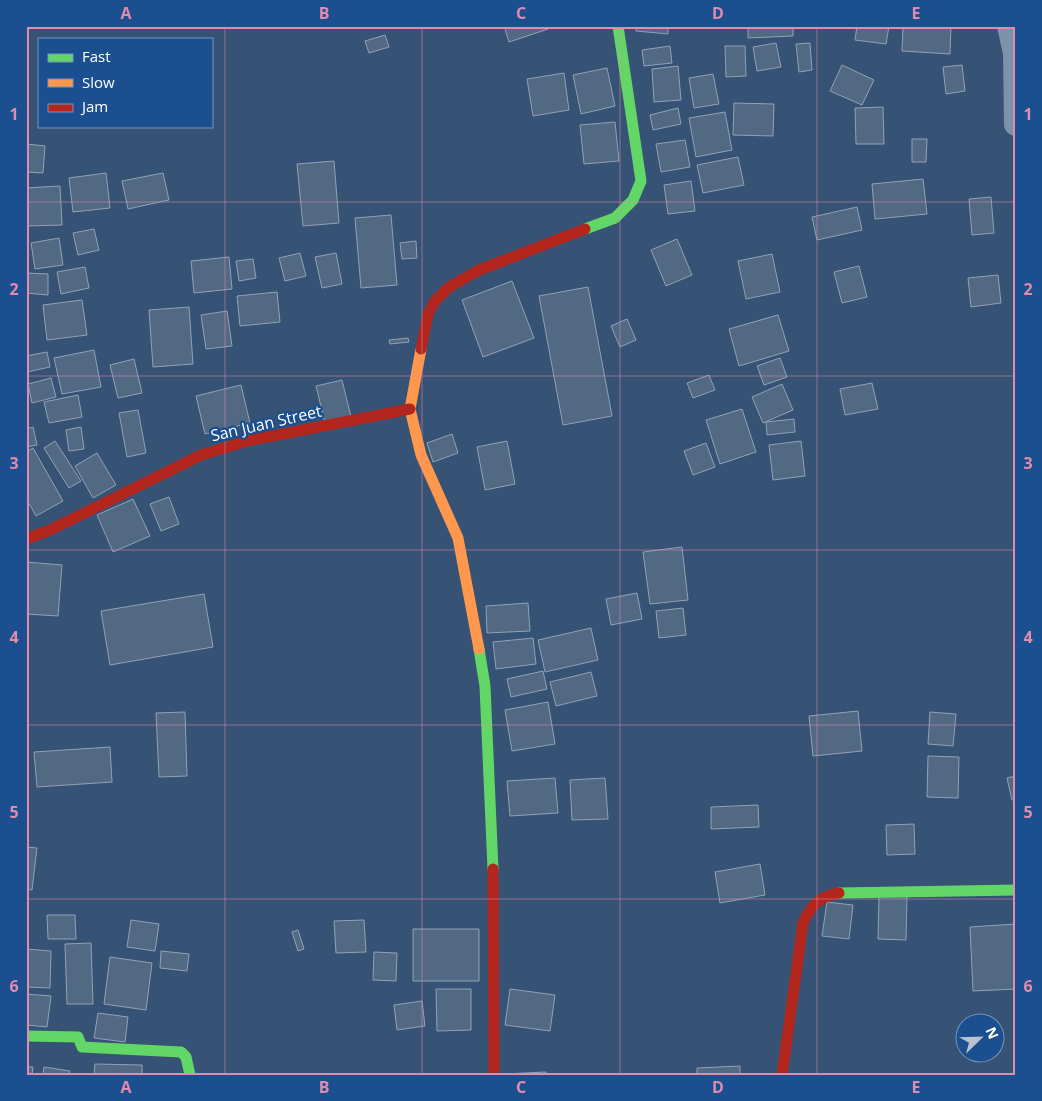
<svg xmlns="http://www.w3.org/2000/svg" width="1042" height="1101" viewBox="0 0 1042 1101" font-family="'Open Sans',sans-serif">
  <style>
    .building { fill: #526984; stroke: #92a2b6 }
    .lines { fill: none; stroke-linecap: round; stroke-linejoin: round }
    .street { stroke: #7d92a8; stroke-width: 24 }
    .fast { stroke: #63d668; stroke-width: 11 }
    .slow { stroke: #ff974d; stroke-width: 11 }
    .jam { stroke: #b3261e; stroke-width: 11 }
    .grid { fill: none; stroke: #e08cad; stroke-width: 1; stroke-opacity: 0.55 }
    .labels { text-anchor: middle; stroke-width: 4.5; stroke-linejoin: round; paint-order: stroke }
    .street-label { font-size: 16px; fill: #fff; stroke: #1b4f8f }
    .neatline { fill: none; stroke: #e08cad; stroke-width: 2 }
    .grid-label { font-size: 16px; text-anchor: middle; font-weight: bold; fill: #e08cad }
  </style>
  <rect width="100%" height="100%" fill="#365274"/>
  <!-- building -->
  <path class="building" d="M504,26H547L548,29L509,42Z
    M636,26H668V34L636,31Z
    M748,26H793V36L748,38Z
    M857,26H889L886,44L855,40Z
    M903,26H951L950,54L902,51Z
    M385,35L389,47L369,53L365,41Z
    M776,43L781,67L757,71L753,47Z
    M810,43L812,70L799,72L796,44Z
    M670,46L672,63L644,66L642,50Z
    M725,46H745L746,76L726,77Z
    M842,65L874,80L862,105L830,91Z
    M962,65L965,91L946,94L943,67Z
    M678,66L681,100L654,102L652,69Z
    M607,68L615,106L581,114L573,75Z
    M564,73L569,110L533,116L527,79Z
    M713,74L719,104L694,108L689,78Z
    M734,103L774,104L773,136L733,135Z
    M883,107L884,144H856L855,108Z
    M678,108L681,124L653,130L650,115Z
    M725,112L732,150L696,157L689,118Z
    M615,122L619,161L584,164L580,125Z
    M912,139H927L926,162H912Z
    M685,140L690,167L661,172L656,144Z
    M26,144L45,146L43,173L26,172Z
    M738,157L744,185L703,193L697,165Z
    M334,161L339,223L303,226L297,164Z
    M106,173L110,208L73,212L69,178Z
    M163,173L169,200L128,209L122,181Z
    M923,179L927,214L875,219L872,184Z
    M691,181L695,211L668,214L664,185Z
    M60,186L62,225L26,226V188Z
    M991,197L994,233L972,235L969,199Z
    M857,207L862,230L817,240L812,217Z
    M391,215L397,285L361,288L355,218Z
    M94,229L99,250L78,255L73,233Z
    M59,238L63,265L35,269L31,243Z
    M677,239L692,275L666,286L651,250Z
    M416,241L417,258L402,259L400,243Z
    M300,253L306,276L285,281L279,258Z
    M336,253L342,284L322,288L315,257Z
    M772,254L780,292L746,299L738,261Z
    M229,257L232,289L194,293L191,261Z
    M253,259L256,278L239,281L236,261Z
    M859,266L867,297L842,303L834,272Z
    M85,267L89,288L61,294L57,272Z
    M26,273L48,274V295L26,293Z
    M998,275L1001,303L971,307L968,278Z
    M512,281L534,338L483,357L462,300Z
    M588,287L612,416L563,425L539,296Z
    M277,292L280,322L240,326L237,296Z
    M82,300L87,335L47,340L43,305Z
    M189,307L193,364L153,367L149,310Z
    M227,311L232,346L206,349L201,315Z
    M778,315L789,351L739,366L729,329Z
    M627,319L636,340L620,347L611,326Z
    M408,338L409,342L390,344L389,340Z
    M94,350L101,387L62,394L54,358Z
    M47,352L50,367L27,372L26,356Z
    M780,358L787,377L764,385L757,366Z
    M134,359L142,393L118,398L110,365Z
    M709,375L715,390L693,398L687,383Z
    M51,378L56,397L32,403L28,384Z
    M342,380L351,417L325,423L316,386Z
    M872,383L878,409L845,415L840,389Z
    M782,384L793,410L763,423L752,397Z
    M241,385L250,423L205,434L196,396Z
    M78,395L82,417L49,423L44,402Z
    M742,409L756,452L720,464L706,420Z
    M138,410L146,453L127,457L119,413Z
    M794,419L795,432L767,435L766,422Z
    M33,427L37,445L26,447V429Z
    M81,427L84,449L69,451L66,430Z
    M452,434L458,453L433,462L427,443Z
    M55,441L81,481L69,488L44,448Z
    M507,441L515,484L485,490L477,447Z
    M801,441L805,476L773,480L769,445Z
    M706,443L715,467L693,475L684,451Z
    M33,448L63,501L36,516L26,498V452Z
    M97,453L116,485L93,498L75,466Z
    M169,497L179,524L161,531L150,504Z
    M133,499L150,536L113,552L97,515Z
    M682,547L688,600L650,604L643,552Z
    M26,562L62,565L58,616L26,614Z
    M637,593L642,619L611,625L606,599Z
    M204,594L213,647L110,665L101,611Z
    M528,603L530,631L487,633L486,606Z
    M683,608L686,635L659,638L656,611Z
    M591,628L598,660L545,672L538,640Z
    M533,638L536,664L496,669L493,642Z
    M543,671L547,689L511,697L507,679Z
    M591,672L597,696L556,706L550,682Z
    M548,702L555,744L512,751L505,710Z
    M858,711L862,751L813,756L809,716Z
    M185,712L187,776L159,777L156,713Z
    M930,712L956,714L953,746L928,744Z
    M110,747L112,782L37,787L34,752Z
    M928,756L959,757L958,798L927,797Z
    M1016,776V799L1012,800L1007,778Z
    M555,778L558,813L510,816L507,781Z
    M605,778L608,819L572,820L570,780Z
    M758,805L759,827L711,829V807Z
    M914,824L915,854L887,855L886,825Z
    M26,847L37,848L32,890L26,889Z
    M760,864L765,895L720,903L715,872Z
    M879,895L907,896L906,940L878,939Z
    M827,902L853,905L849,939L822,936Z
    M47,915H75L76,939H48Z
    M131,920L159,924L155,951L127,947Z
    M364,920L366,952L336,953L334,921Z
    M1016,924V989L973,991L970,927Z
    M413,929H479V981H413Z
    M298,930L304,949L298,951L292,932Z
    M91,943L93,1004H67L65,944Z
    M26,949L51,951L50,988L26,987Z
    M161,951L189,954L187,971L160,968Z
    M374,952L397,953L396,981L373,980Z
    M110,957L152,963L146,1010L104,1004Z
    M436,989H471V1030L437,1031Z
    M510,989L555,995L550,1031L505,1025Z
    M26,994L51,996L47,1027L26,1025Z
    M422,1001L425,1026L397,1030L394,1005Z
    M98,1013L128,1017L125,1042L94,1038Z
    M95,1064L142,1065V1075H94Z
    M740,1066V1075H697V1068Z
    M26,1067H33L32,1075H26Z
    M44,1067L70,1071L69,1075H43Z
    M546,1072V1075H504V1074Z"/>
  <g class="lines">
    <!-- street -->
    <path class="street" d="M1009,26L1015,53L1016,124"/>
    <!-- fast -->
    <path class="fast" d="M585,229L615,218L633,200L641,181L618,26
      M479,649L485,686L493,869
      M839,893L1016,890
      M26,1036L78,1037L82,1047L181,1052L186,1057L190,1075"/>
    <!-- slow -->
    <path class="slow" d="M421,349L410,409L421,455L458,538L479,649"/>
    <!-- jam -->
    <path class="jam" d="M421,349L428,314L435,301L449,287L479,270L585,229
      M26,539L50,530L201,455L247,441L410,409
      M493,869L494,1075
      M782,1075L803,923C811,905 820,896 839,893"/>
  </g>
  <!-- grid -->
  <path class="grid" d="M225,26V1075M422,26V1075M620,26V1075M817,26V1075M26,202H1016M26,376H1016M26,550H1016M26,725H1016M26,899H1016"/>
  <g class="labels">
    <!-- street labels -->
    <g class="street-label">
      <text transform="translate(266 423) rotate(-13)" y="6">San Juan Street</text>
    </g>
  </g>
  <!-- border -->
  <rect width="1042" height="1101" fill="none" stroke="#1b4f8f" stroke-width="55"/>
  <!-- legend -->
  <rect x="38" y="38" width="175" height="90" fill="#1b4f8f" stroke="#7695bc"/>
  <rect x="48" y="54" width="25" height="8" fill="#63d668" stroke="#7695bc"/>
  <text x="82" y="62" font-size="15" fill="#ffffff">Fast</text>
  <rect x="48" y="79" width="25" height="8" fill="#ff974d" stroke="#7695bc"/>
  <text x="82" y="88" font-size="15" fill="#ffffff">Slow</text>
  <rect x="48" y="104" width="25" height="8" fill="#b3261e" stroke="#7695bc"/>
  <text x="82" y="112" font-size="15" fill="#ffffff">Jam</text>
  <!-- north arrow -->
  <g transform="translate(980 1038) rotate(67)"><circle r="24" fill="#1b4f8f" stroke="#7695bc"/>
  <path d="M0-4L9 19L0 12L-9 19Z" fill="#b9c2ce"/>
  <text y="-8" font-size="14" font-weight="bold" text-anchor="middle" fill="#ffffff">N</text>
  </g>
  <rect x="28" y="28" width="986" height="1046" class="neatline"/>
  <g class="grid-label">
    <text x="126" y="19">A</text>
    <text x="324" y="19">B</text>
    <text x="521" y="19">C</text>
    <text x="718" y="19">D</text>
    <text x="916" y="19">E</text>
    <text x="14" y="120">1</text>
    <text x="1028" y="120">1</text>
    <text x="14" y="295">2</text>
    <text x="1028" y="295">2</text>
    <text x="14" y="469">3</text>
    <text x="1028" y="469">3</text>
    <text x="14" y="643">4</text>
    <text x="1028" y="643">4</text>
    <text x="14" y="818">5</text>
    <text x="1028" y="818">5</text>
    <text x="14" y="992">6</text>
    <text x="1028" y="992">6</text>
    <text x="126" y="1093">A</text>
    <text x="324" y="1093">B</text>
    <text x="521" y="1093">C</text>
    <text x="718" y="1093">D</text>
    <text x="916" y="1093">E</text>
  </g>
</svg>
